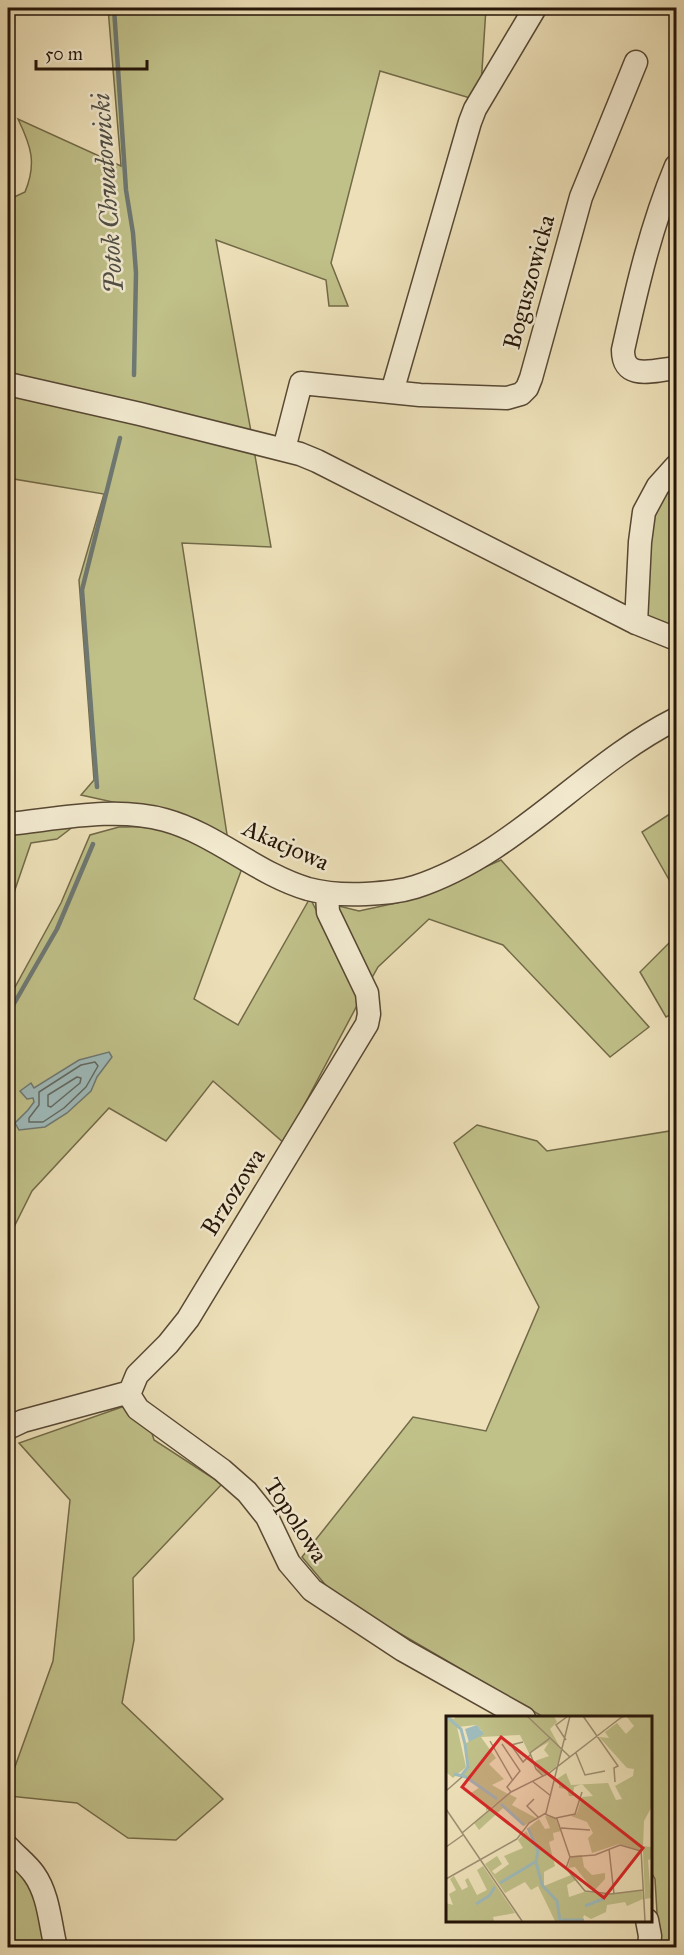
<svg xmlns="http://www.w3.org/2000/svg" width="684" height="1955" viewBox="0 0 684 1955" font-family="'IM FELL Great Primer',serif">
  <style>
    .green { fill: #c0c089; stroke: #726a48; stroke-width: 1.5 }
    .water { fill: #9ebaba; stroke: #6e7873; stroke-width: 1.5 }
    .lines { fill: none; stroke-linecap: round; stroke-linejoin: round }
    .shore { stroke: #626861; stroke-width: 1.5 }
    .stream { stroke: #6e7873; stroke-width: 4.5 }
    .minor-casing { stroke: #574834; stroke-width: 25 }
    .minor { stroke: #f3ebd1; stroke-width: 22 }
    .labels { text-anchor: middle; stroke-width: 5; stroke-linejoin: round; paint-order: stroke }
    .street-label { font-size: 24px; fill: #251508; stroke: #f3ebd1 }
    .water-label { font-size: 26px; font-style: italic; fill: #4f4f46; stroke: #f3ebd1 }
    .inset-river { fill: none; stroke: #9ebaba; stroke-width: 3 }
    .inset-road { fill: none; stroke: #9d8f72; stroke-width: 1.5 }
    .view { fill: #d62828; fill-opacity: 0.15; stroke: #d62828; stroke-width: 3 }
    .inset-edge { fill: none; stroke: #251508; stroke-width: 3 }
  </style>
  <rect width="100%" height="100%" fill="#ede0b8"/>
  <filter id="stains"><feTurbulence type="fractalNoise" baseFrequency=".00333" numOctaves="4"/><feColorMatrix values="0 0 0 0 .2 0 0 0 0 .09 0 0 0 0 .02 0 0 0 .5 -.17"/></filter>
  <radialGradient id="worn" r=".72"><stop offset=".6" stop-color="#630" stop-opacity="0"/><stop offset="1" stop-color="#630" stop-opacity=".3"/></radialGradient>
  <!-- green -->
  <path class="green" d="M108,8H486L480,101L380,71L331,263L348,306H329L326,280L216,240L252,437L8,375V328L10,326L8,225L12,198L25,192C37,163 31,146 18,119L121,166Z
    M8,392L254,450L271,547L182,543L228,841L194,820L81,795L94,780L79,580L104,494L8,478Z
    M676,474V627L644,616L651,515Z
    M676,810V892L642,832Z
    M74,826L57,839L31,843L8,910V834Z
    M119,827C129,827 141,826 151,828C175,830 231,849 241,871L194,999L238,1025L310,898L361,998L284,1143L213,1081L166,1141L109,1108L32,1191L8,1239V1000L61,903L90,835Z
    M501,860L649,1027L610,1057L503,945L429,919L378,967L369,983L335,905L359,911L410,900Z
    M676,936V1012L666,1017L640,972Z
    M477,1125L537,1141L547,1151L676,1130V1947H659L655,1879L650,1870V1718H545L334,1595L302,1557L413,1417L486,1431L539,1307L454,1143Z
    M142,1400L154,1440L222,1484L133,1578L134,1640L122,1703L223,1799L176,1840L128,1838L77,1803L9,1796L8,1799V1786L53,1661L70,1500L19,1443Z
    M8,1854L24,1870L53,1947H8Z"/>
  <!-- water -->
  <path class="water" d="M109,1052L112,1057L97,1077L91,1091L67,1113L45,1127L19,1130L15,1123L28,1110L34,1102L33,1098L27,1099L20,1091L31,1083L34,1088L79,1060Z"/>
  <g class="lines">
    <!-- shore -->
    <path class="shore" d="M95,1062L98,1066L86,1087L64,1108L43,1122H29V1118L39,1105V1092L81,1065Z
      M77,1077L81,1078L80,1083L51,1107L48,1106V1095Z"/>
    <!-- stream -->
    <path class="stream" d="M114,8L126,190L133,233L136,273L134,375
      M97,787L82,590L120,438
      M8,1014L57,929L93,844"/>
    <defs>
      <path id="minor" d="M676,166C651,226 637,287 623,350C623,382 655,370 676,368
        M8,384L140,414L300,454L317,461L636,623L676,639
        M392,392L470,122L475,109L535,8
        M284,449L301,383L420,395L507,398L521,394L527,388L531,378L581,197L636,62
        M636,623L640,542L644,512L658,486L676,466
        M8,824C58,819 115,806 165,820C216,834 257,874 308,889C327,894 346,895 366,894C383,893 399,892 415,887C516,854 584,765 676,719
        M130,1392L131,1398L138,1409L222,1470L247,1492L267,1517L289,1563L312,1590L403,1650L524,1718
        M8,1428L23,1421L130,1392L137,1375L168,1344L188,1319L367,1024L369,1014L367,993L328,912L327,893
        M8,1847C16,1856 27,1864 34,1874C49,1895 50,1924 56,1948
        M647,1920L650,1936L649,1948"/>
    </defs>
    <!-- minor casing -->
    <use href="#minor" class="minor-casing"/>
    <!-- minor -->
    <use href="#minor" class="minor"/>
  </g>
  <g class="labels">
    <!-- street labels -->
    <g class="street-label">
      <text transform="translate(529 282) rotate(-75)" y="8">Boguszowicka</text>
      <text transform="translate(286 845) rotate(24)" y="8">Akacjowa</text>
      <text transform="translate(233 1192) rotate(-58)" y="8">Brzozowa</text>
      <text transform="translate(296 1520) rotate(57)" y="8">Topolowa</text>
    </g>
    <!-- water labels -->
    <g class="water-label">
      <text transform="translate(107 193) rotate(-94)" y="9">Potok Chwałowicki</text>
    </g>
  </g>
  <!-- overview -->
  <g transform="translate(446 1716)">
    <rect width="206" height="206" fill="#ede0b8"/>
    <path d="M0,0L8,3L10,0H108L111,6L104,13L116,35L110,51L97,59L92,55L89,45L103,40L98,34L103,26L83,37L74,19L35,21L50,42L43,48L58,63L46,69L62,78L40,95V89L25,77L34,71L16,60L22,50L18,29L36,15L31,9L11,11L20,51L7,62L0,56ZM178,0H205V92L198,105L197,130L205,131V143L202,144L205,182L199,183L197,135L173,128L146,137L142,122L147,117L141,106L125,100L131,97L136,81L147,80L136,68L128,71L127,80H123L121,73L113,72V67L108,65L120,57L125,69L162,67L170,84L176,83L169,70L187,60L188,53L181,52L153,21L163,22L159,16L171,7L180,18L188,10L180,0L173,5ZM63,78L71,82L66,89L90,102L78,110L57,92L33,114L28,107ZM99,100L109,101L115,115L107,117L108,124L103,126L109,150L98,156V170L125,159L130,164L121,169L123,181L138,176L162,178L196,174L197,183L181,190L179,186L161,189L160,196L145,203L138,199L136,205H109L92,170L85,174L79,166L59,177L39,148L51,140L56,148L46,155L49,158L63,148L58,140L77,132L72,124L80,115L90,130L82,112L93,103L99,113L104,112ZM136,139L138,151L146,159L159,157V163L148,175L129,151L122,152L125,140ZM37,150L69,197L47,201L48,205H0V187L7,189L3,178L10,174L4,163L8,160L16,174L22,171L19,164L22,162L31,179L41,174L31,154Z" fill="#c0c089"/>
    <path d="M31,9L38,18L23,26L19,13Z" fill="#9ebaba"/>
    <path class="inset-river" d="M0,0L15,13L19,28L22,51L15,60M8,58L20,61L51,83M55,88L78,109M82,112L92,135L90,146L96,169L111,185L114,205M54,167L89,146M30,188L43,180L49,171M139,190L157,183M116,204H138"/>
    <path class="inset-road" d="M81,0L124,41M137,0L172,50L168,52L169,66M120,24L110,9L122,0M44,25L67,65M77,26L65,29L77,46L84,39M56,28L74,55L61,71L65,76M130,37L139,59L159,55M97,60L90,53L84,37L104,22M86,65L105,80M0,75L16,61M88,83L81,90L93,102M0,93L76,205M99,98L111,103L124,141L120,152L139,175L165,178L197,174M110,102L129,98L136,76M115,112L144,114M16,117L65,76L103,57L177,0M0,131L17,119M163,133L168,178M195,133L199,205M124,141L149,139L174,129L195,135M0,163L71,123L83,107L100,97L124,0"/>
    <path class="view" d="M55,21L197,132L158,182L16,71Z"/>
    <rect width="206" height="206" class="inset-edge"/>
  </g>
  <!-- margin -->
  <rect width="684" height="1955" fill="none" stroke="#ede0b8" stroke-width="30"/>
  <rect x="9" y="9" width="666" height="1937" fill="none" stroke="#251508" stroke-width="3"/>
  <rect x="15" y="15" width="654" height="1925" fill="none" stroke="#251508" stroke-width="1.5"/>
  <!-- scale -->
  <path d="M36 60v9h111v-9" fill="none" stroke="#251508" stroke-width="3"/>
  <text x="45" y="60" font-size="18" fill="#251508" stroke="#f3ebd1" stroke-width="4.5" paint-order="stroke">50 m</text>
  <rect width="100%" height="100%" filter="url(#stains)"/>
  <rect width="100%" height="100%" fill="url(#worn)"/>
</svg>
